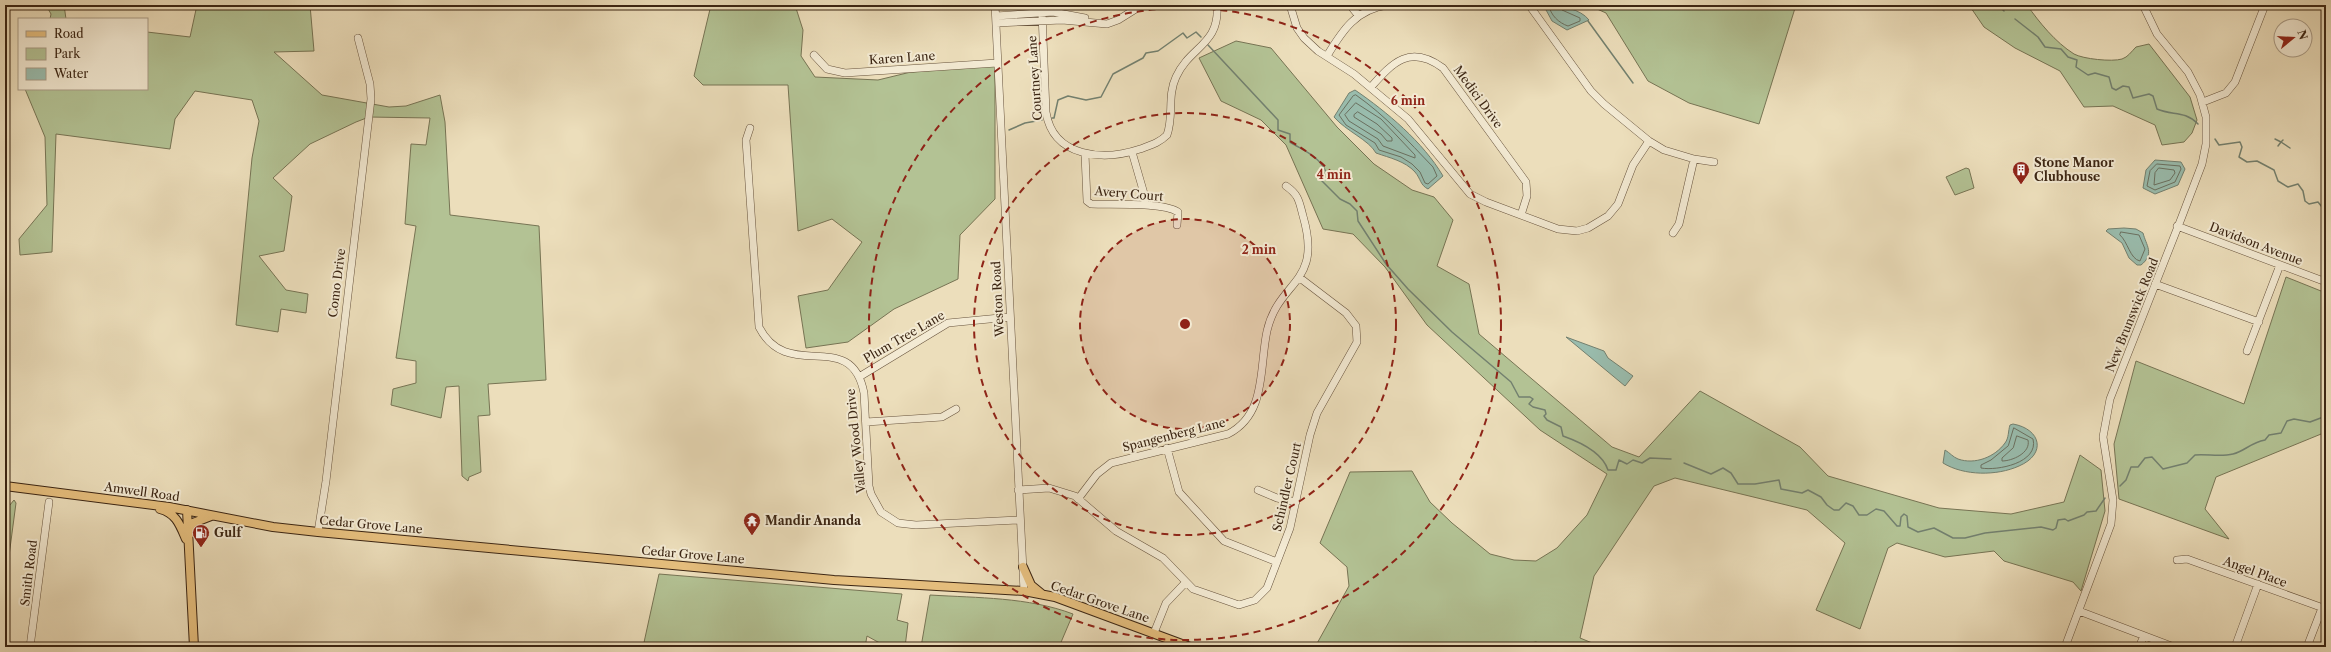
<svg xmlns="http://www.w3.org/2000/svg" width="2331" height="652" viewBox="0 0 2331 652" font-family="'Libre Caslon Text',serif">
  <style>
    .green { fill: #b3c294; stroke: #777454 }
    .water { fill: #99bcad; stroke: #73806f }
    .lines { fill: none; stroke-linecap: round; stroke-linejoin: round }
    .shore { stroke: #6a7060; stroke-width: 1 }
    .stream { stroke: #73806f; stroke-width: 1.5 }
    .minor-casing { stroke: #67533d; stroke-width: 8 }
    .major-casing { stroke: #3b2513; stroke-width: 10 }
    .minor { stroke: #f3ead3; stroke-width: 7 }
    .major { stroke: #e6bf7e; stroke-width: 8 }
    .ring { fill: none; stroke: #8f2418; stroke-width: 2; stroke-dasharray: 7 5 }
    .labels { text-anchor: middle; stroke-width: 4; stroke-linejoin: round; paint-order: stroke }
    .street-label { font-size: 12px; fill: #3b2513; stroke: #f3ead3 }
    .poi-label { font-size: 12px; font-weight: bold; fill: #3b2513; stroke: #f3ead3; text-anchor: start }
    .centre { fill: #8f2418; stroke: #f3ead3; stroke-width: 2 }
    .ring-label { font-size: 12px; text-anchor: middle; font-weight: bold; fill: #8f2418; stroke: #f3ead3; stroke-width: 4; stroke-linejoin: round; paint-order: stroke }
  </style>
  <rect width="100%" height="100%" fill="#ecdebb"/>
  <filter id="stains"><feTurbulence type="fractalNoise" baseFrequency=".005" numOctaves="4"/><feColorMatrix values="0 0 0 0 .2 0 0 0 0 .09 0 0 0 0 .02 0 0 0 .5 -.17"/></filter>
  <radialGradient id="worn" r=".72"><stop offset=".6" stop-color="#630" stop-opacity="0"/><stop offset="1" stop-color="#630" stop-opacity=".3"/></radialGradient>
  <!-- green -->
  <path class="green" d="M46,5H64L66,19H50L51,14Z
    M197,5H310L314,51L274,52L322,95L389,107L406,106L440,95L445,122L450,215L539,226L546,380L488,384L490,415L478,416L481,472L469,477L468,481L462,476L459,386L446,387L441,418L391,405L393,389L416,383V361L396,358L416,226L405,224L411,144L426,145L430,118L369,117L356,122L310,144L273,178L292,196L284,251L259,256L286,290L308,294L306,313L281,309L278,332L236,325L252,158L259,121L252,100L195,91L175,119L170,149L56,134L52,252L20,255L19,239L47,205L45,137L25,89H147V32L190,37Z
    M711,5H795L803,30L801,56L815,77L878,80L911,72L995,65V199L960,235L958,279L894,309L848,342L806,348L798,296L828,290L862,242L832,219L798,231L788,85H703L694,76Z
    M1588,5H1796L1759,124L1689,103L1648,81L1606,13Z
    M1969,5H2027C2039,22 2055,42 2074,54C2083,59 2112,62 2122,59C2128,57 2131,52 2136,47L2149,44L2190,97L2197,120L2192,133L2184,142L2162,145L2155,125L2113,106L2084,107L2060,71L2015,48L1984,27Z
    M1236,41L1271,48L1337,127L1374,164L1412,190L1434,197L1453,220L1437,266L1469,284L1479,334L1612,447L1639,457L1700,391L1800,447L1828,476L1939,508L2011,514L2064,502L2080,455L2101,470L2105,511L2081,591L2073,582L2004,561L1994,551L1945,557L1897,543L1888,548L1860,629L1816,610L1845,543L1807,510L1675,478L1654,486L1594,576L1580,638L1602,647H1548L1536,642L1508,647H1315L1349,586L1347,567L1320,543L1350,472L1412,471L1430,502L1452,523L1490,554L1514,560L1536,561L1557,548L1587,515L1607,474L1540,430L1427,325L1385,267L1353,234L1323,229L1286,145L1261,120L1221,101L1199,58Z
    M1966,168L1969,169L1974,188L1955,195L1946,177Z
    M2286,277L2326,293V432L2216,477L2205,509L2229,539L2119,499L2114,444L2136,361L2244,404Z
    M14,500L16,503L5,586V511Z
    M659,574L902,594L897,620L908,623L905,647H887L867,636L865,647H643Z
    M930,595C978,598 1028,597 1073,614L1059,647H921Z"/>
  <!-- water -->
  <path class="water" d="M1546,5C1559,5 1581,9 1589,20L1567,30L1552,21L1545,8Z
    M1355,90C1387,112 1423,142 1443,176L1428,189C1420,185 1421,179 1415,172C1405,161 1390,158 1376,153C1369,140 1346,131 1334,117L1349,93Z
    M2155,160L2181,162L2185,169L2178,185L2155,194L2143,188L2146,170Z
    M2124,228L2136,229L2143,233C2146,245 2155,254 2141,265H2137L2129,258L2122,243L2106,231L2108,229Z
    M1566,337L1604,351L1608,358L1633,376L1625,386Z
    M2013,424C2041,429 2047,454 2019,466C1997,476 1964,476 1943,463L1945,450C1950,453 1953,457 1958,459C1975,465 1995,457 2005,443C2009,438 2008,431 2010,425Z"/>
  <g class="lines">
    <!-- shore -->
    <path class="shore" d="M1549,5C1550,15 1559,23 1568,26L1580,21V18L1562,10L1560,5
      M1356,95C1387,117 1407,140 1433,167L1437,176L1428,184L1425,183L1420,172L1412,164L1401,157L1379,150L1375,143L1346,125L1339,115L1353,96Z
      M1356,103L1381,119L1415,155V158L1383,146L1378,139L1349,121L1345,115Z
      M1358,112L1377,124L1392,138V141H1387L1381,134L1354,117V115Z
      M2157,164L2180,166L2181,169L2175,182L2155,190L2147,186L2150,171Z
      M2159,168L2174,170L2175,173L2170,180L2154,185L2155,173Z
      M2121,232L2139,235L2145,249L2140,261C2130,259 2128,242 2120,235Z
      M2014,428L2033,439C2039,463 1997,471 1981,468V465L1991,460L2008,446Z
      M2017,436L2028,440C2031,453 2012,461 2002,461V458L2013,448Z"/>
    <!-- stream -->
    <path class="stream" d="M1998,5L2004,11
      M2015,19L2038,37L2045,47L2061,49L2068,57L2077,60L2076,67L2088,75L2095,73L2109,77L2112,88L2116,90L2123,86L2129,87L2133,98L2149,94L2153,96L2157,109C2173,116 2184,110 2198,124
      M1588,21L1633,83
      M1208,45L1278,120V130L1290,134V142C1304,151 1319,156 1326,172L1321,180L1340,199L1350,204L1357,211L1358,221L1386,264L1408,289L1452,332L1511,382L1519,397H1530L1533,399L1529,404L1533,407L1545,410L1546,414L1544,416L1547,420L1561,427L1563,436C1580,442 1602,452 1608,470H1616L1619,460L1627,464L1633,460L1642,463L1650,458L1671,459
      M1052,118H1054L1058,100L1068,96L1086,100L1101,97L1113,74L1143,58L1146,53L1158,51L1183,33L1187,38L1196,32L1201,37
      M1009,130L1025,123L1042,120
      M2215,139L2219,145L2240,142L2242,147L2239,157L2247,162L2257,161L2274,170L2278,181L2288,187L2298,184L2303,191L2305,201L2309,204L2318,202L2326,212
      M2275,139L2281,142L2278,146
      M2283,140L2281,142L2290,148
      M1684,463L1711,474L1723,468L1731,473L1738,484H1755L1779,480L1781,489L1802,493L1808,490L1821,497L1827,505L1834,510H1839L1846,503L1853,506L1859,515H1867L1876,509L1884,511L1897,526H1900L1901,517L1904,514L1907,516L1908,527L1918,532L1934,528L1953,538H1965L1985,533L2041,527L2053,530L2056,528L2058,520L2065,519L2068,521L2084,515L2087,512L2096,511L2105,498
      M2120,486L2126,480L2131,467H2138L2145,458L2152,457L2163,469L2187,463L2195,455C2208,454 2221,457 2233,454C2245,451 2250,443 2265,440L2269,435L2281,433L2287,421L2294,419L2310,422L2326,416"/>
    <defs>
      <path id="minor" d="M995,5L1024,591
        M1290,5L1297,28L1304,38L1318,51L1354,74L1408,119L1470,194L1486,202L1558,229L1577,231L1588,228L1608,216L1618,204L1633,165L1649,141
        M1350,5L1358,15
        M1529,5L1591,91L1604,104L1649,141L1664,150L1694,159L1714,162
        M1042,13L1046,112C1053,158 1104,161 1140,149C1151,145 1159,143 1167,135C1174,116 1167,96 1176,77C1190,46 1220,45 1217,5
        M996,16L1053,12L1085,18
        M996,23L1062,20L1107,24L1118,20L1142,5
        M814,55L827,69L845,73L997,63
        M1327,56C1342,31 1356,9 1388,5
        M1371,87C1393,62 1410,44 1443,68L1526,182L1527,196L1521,215
        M2203,102L2226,93L2235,82L2265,5
        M750,128L746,140L759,327C788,384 851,326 864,393L869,486L871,494L881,512L898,523L916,525L1020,520
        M1132,152L1145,197V205
        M1085,154L1087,201L1091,204C1111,205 1163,202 1178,212L1177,225
        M2177,226L2326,282
        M1673,233L1679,224L1694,159
        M2155,284L2259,322
        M2247,351L2280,265
        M859,377L948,323L1010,317
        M866,422L942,417L956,409
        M1167,448L1179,492L1224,541L1277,562
        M1018,490L1049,488L1075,496L1116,531L1163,558L1193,589L1239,605L1255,600L1267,588L1290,528L1310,435L1317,413L1357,342L1356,326L1346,313L1300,278
        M1258,490L1277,498L1296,502
        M1078,499L1097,474L1111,463L1228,434C1267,414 1259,368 1267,331C1279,279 1323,285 1303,216C1299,201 1299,195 1286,186
        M318,532L326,481L371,99L370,84L358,38
        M2177,560L2187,559L2326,609
        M2079,611L2174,647
        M1154,633L1166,603L1186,582
        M30,647L49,502
        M2065,647L2111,524L2113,500L2103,437L2110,399L2181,219L2202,164L2206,144V117L2200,95L2188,72L2157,34L2143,5
        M2139,647L2144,636
        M2235,647L2258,584
        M2307,647L2322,608"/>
      <path id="major" d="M5,486L169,507L273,527L318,532L834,580L1024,591L1055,597L1190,647
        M160,509C176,513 180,525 186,539
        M187,510L194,647
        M191,533L193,523L211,516
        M1023,567L1031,585L1042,594"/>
    </defs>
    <!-- minor casing -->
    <use href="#minor" class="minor-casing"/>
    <!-- major casing -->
    <use href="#major" class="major-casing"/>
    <!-- minor -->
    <use href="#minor" class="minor"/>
    <!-- major -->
    <use href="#major" class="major"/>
  </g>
  <!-- distance rings -->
  <circle cx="1185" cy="324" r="105" fill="#8f2418" fill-opacity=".12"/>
  <g class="ring">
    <circle cx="1185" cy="324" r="105"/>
    <circle cx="1185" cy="324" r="211"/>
    <circle cx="1185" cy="324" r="316"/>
  </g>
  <!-- icons -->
  <defs>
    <symbol id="building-pin" viewBox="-11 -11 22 30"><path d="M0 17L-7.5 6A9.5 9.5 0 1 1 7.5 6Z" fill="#8f2418" stroke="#f3ead3"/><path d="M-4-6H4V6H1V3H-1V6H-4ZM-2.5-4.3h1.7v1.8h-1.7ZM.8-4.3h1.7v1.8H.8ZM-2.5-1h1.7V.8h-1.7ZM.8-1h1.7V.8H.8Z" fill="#fff"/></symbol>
    <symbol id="temple-pin" viewBox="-11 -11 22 30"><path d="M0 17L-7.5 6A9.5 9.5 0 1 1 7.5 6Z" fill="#8f2418" stroke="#f3ead3"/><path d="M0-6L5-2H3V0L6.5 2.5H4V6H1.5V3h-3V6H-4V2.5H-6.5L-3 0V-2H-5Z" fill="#fff"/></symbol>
    <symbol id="fuel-pin" viewBox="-11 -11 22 30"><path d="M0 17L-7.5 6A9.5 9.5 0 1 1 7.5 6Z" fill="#8f2418" stroke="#f3ead3"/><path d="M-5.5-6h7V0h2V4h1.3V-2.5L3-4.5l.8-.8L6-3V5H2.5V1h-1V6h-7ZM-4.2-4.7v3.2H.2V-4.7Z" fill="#fff"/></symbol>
  </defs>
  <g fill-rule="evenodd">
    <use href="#building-pin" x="2011" y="160" width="20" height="27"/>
    <use href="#temple-pin" x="742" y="511" width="20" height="27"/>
    <use href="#fuel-pin" x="191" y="523" width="20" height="27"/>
  </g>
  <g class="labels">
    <!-- street labels -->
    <g class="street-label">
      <text transform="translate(902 58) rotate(-4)" y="4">Karen Lane</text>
      <text transform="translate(1035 78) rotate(-94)" y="4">Courtney Lane</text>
      <text transform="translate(1478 97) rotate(54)" y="4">Medici Drive</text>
      <text transform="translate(1129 194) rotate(5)" y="4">Avery Court</text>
      <text transform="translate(2256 244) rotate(21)" y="4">Davidson Avenue</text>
      <text transform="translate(337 283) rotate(-83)" y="4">Como Drive</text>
      <text transform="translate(998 299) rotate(-93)" y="4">Weston Road</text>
      <text transform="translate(2132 315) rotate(-68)" y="4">New Brunswick Road</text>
      <text transform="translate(904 337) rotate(-30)" y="4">Plum Tree Lane</text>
      <text transform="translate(1174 435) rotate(-14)" y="4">Spangenberg Lane</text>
      <text transform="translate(856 441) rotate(-96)" y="4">Valley Wood Drive</text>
      <text transform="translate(1287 487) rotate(-77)" y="4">Schindler Court</text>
      <text transform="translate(142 492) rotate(8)" y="4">Amwell Road</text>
      <text transform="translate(371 525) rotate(5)" y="4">Cedar Grove Lane</text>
      <text transform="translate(693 555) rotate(5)" y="4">Cedar Grove Lane</text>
      <text transform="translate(2255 572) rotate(20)" y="4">Angel Place</text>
      <text transform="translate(29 573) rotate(-83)" y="4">Smith Road</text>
      <text transform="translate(1100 602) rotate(19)" y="4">Cedar Grove Lane</text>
    </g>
    <!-- poi labels -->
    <g class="poi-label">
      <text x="2034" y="167">Stone Manor<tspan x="2034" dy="14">Clubhouse</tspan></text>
      <text x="765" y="525">Mandir Ananda</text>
      <text x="214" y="537">Gulf</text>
    </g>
  </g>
  <circle cx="1185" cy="324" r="6" class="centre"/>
  <g class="ring-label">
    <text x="1408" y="105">6 min</text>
    <text x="1334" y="179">4 min</text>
    <text x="1259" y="254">2 min</text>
  </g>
  <!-- margin -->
  <rect width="2331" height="652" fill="none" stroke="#ecdebb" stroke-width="20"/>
  <rect x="6" y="6" width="2319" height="640" fill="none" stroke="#3b2513" stroke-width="2"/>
  <rect x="10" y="10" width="2311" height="632" fill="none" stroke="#3b2513"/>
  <!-- legend -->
  <rect x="18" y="18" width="130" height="72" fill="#f3ead3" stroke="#a99b86"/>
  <rect x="26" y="31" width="20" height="6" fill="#e6bf7e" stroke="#a99b86"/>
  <text x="54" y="38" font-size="12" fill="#3b2513">Road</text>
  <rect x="26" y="48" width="20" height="12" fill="#b3c294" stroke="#a99b86"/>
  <text x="54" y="58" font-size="12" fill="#3b2513">Park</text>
  <rect x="26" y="68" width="20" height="12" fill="#99bcad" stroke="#a99b86"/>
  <text x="54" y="78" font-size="12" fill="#3b2513">Water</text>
  <!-- north arrow -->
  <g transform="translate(2293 38) rotate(72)"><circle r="19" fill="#f3ead3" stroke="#a99b86"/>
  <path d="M0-3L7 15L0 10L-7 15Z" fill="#8f2418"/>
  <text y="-6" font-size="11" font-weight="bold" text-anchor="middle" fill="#3b2513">N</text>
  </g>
  <rect width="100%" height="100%" filter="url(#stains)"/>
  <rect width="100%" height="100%" fill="url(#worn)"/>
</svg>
